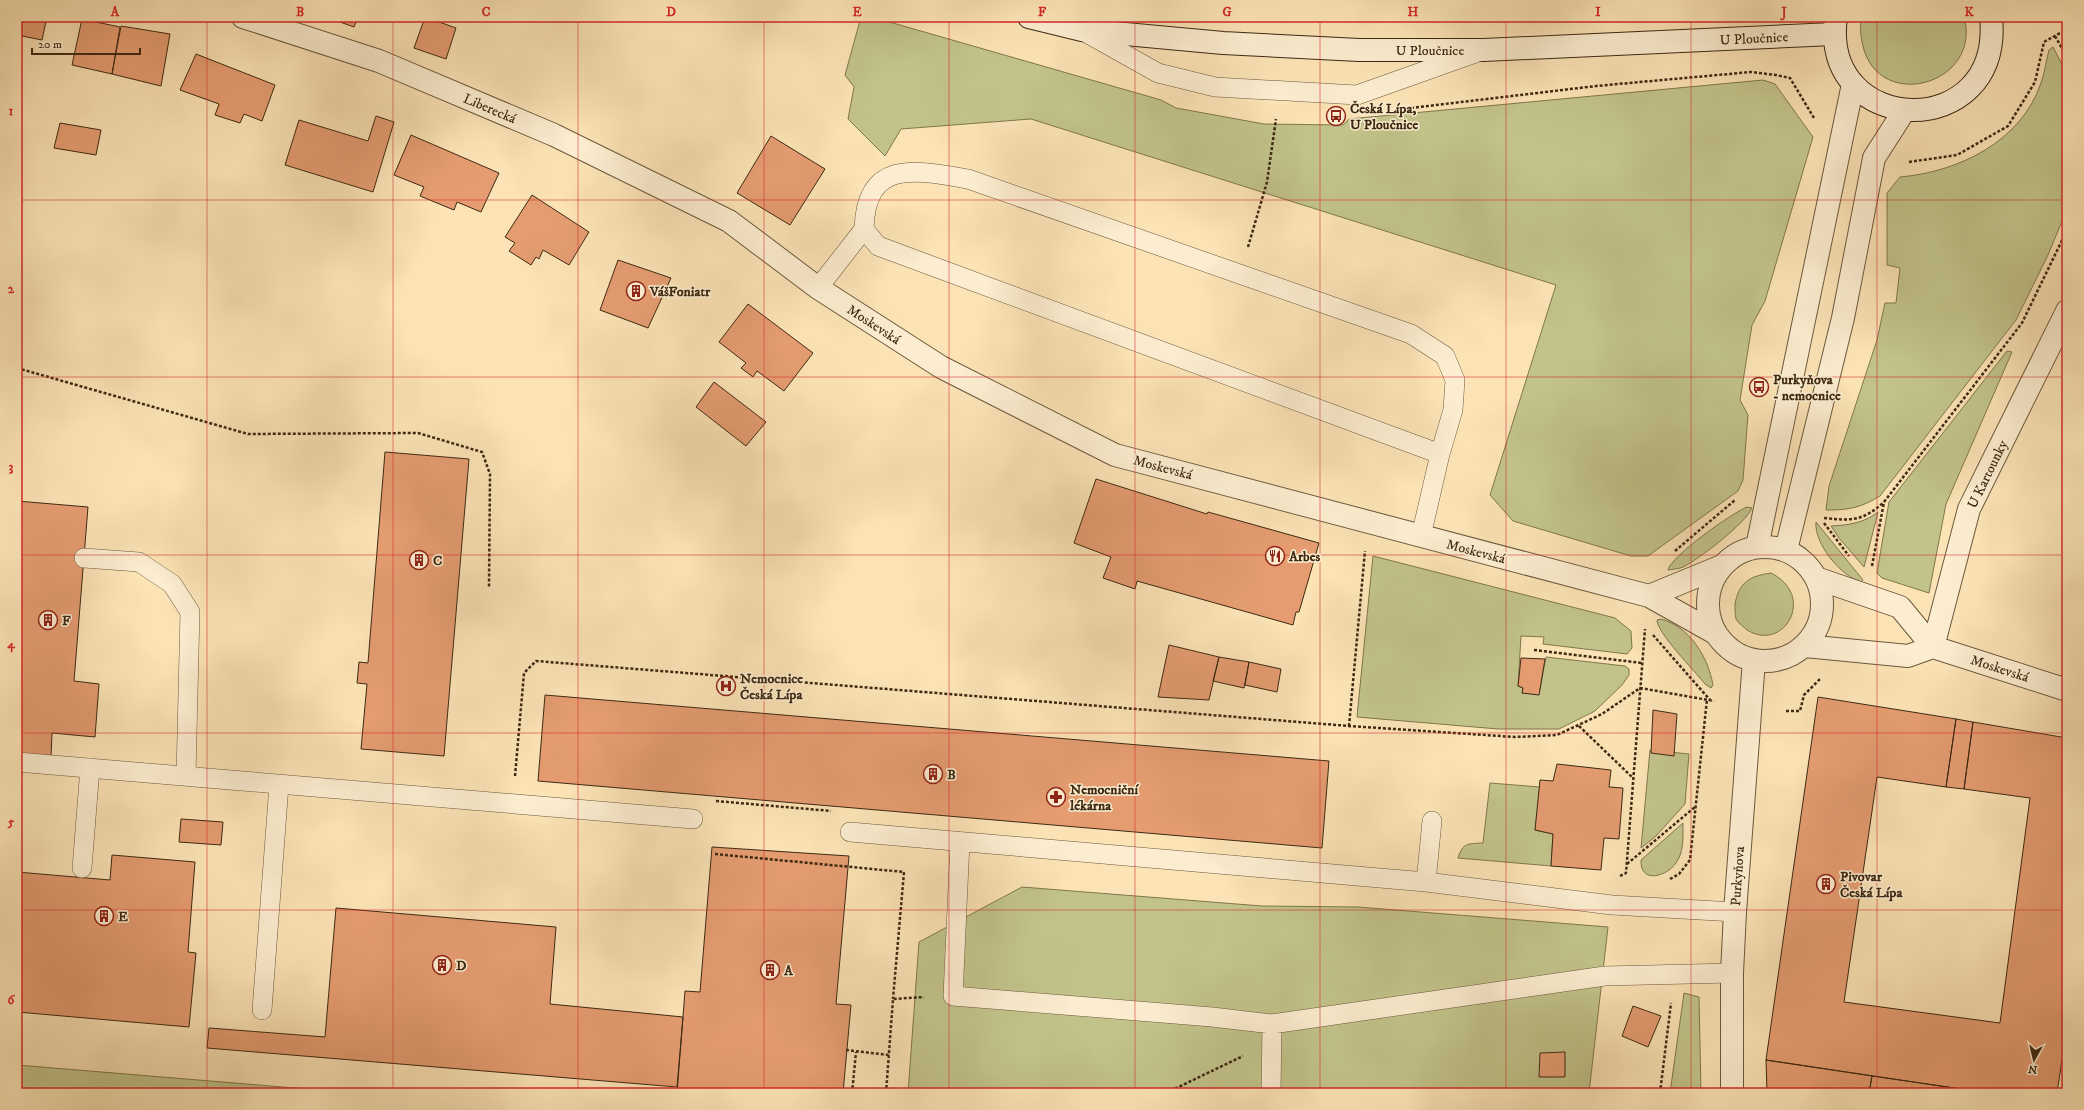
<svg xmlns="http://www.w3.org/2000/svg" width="2084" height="1110" viewBox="0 0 2084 1110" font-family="'IM FELL DW Pica',serif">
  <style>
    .green { fill: #c2c38b; stroke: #80764e }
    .building { fill: #e59c71; stroke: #3d2912 }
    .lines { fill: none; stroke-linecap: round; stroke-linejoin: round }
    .lane-casing { stroke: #6c583b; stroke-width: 20 }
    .street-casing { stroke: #6c583b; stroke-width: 24 }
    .secondary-casing { stroke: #3d2912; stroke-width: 24 }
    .path { stroke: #3d2912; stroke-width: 2.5; stroke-dasharray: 3 2; stroke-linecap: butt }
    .lane { stroke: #fcedd0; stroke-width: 19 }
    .street { stroke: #fcedd0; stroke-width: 22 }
    .secondary { stroke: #fcedd0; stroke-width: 22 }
    .grid { fill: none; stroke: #d62828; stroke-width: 1; stroke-opacity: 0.55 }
    .labels { text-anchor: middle; stroke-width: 3; stroke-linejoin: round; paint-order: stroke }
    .street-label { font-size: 14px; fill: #3d2912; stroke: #fcedd0 }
    .poi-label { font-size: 14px; font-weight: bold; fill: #3d2912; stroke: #fcedd0; text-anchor: start }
    .neatline { fill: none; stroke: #d62828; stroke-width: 1.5 }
    .grid-label { font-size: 13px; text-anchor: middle; font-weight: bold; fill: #d62828 }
  </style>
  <rect width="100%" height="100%" fill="#fbe3b6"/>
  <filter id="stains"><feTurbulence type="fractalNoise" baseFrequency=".005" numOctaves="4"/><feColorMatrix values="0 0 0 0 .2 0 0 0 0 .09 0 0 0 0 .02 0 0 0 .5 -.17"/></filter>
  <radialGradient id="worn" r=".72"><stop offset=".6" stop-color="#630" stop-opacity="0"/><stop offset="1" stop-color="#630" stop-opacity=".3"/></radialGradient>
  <!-- green -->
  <path class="green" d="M861,17H872L1161,100L1176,108L1264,124L1343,125L1349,119L1763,80L1775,84L1813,137L1765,301L1752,325L1740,400L1748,415L1743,480L1738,491L1648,556H1631L1513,521L1490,495L1556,285L1031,119L901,129L885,156L848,119L854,87L845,75Z
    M1862,17H1964C1982,83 1883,112 1864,50C1861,39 1859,28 1862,17Z
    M2053,47L2067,74V209L2048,255L2016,320L1880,496C1860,508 1849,510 1826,510L1829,486L1877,340L1885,303H1896L1900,268L1887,265V193L1900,177C1958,172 2021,142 2041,83C2045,72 2046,61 2049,50Z
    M2007,351L2012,352L1946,504L1929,593L1882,578L1877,573L1889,502Z
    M1747,507L1752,508C1746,523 1698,560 1683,567C1679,569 1673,569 1668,570C1671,556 1732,513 1747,507Z
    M1878,512L1864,567L1839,538L1831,526C1849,525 1864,523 1878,512Z
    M1816,522L1863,580L1861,582C1841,576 1814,544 1816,522Z
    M1373,556L1615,618L1631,631L1632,648L1627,654L1543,644L1544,637L1521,636L1518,686L1523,688L1522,693L1539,694L1546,657L1625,666L1629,669V675L1622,685L1595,711L1559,729H1498L1357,717Z
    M1771,573C1817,596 1784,653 1747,630C1744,627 1738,623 1736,619C1735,615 1735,608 1735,604C1739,582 1750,576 1771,573Z
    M1661,619C1690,627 1708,657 1713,685L1711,688L1705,684C1695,671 1657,633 1657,620Z
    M1650,750L1689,754L1685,804L1656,836L1641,848Z
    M1490,783L1540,787L1535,830L1553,834L1551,866L1458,858C1463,842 1468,844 1483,843Z
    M1683,823C1683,837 1684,852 1676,863C1666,877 1640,884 1641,860Z
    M1022,887L1262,906L1358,907L1608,927L1589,1093H908L919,942Z
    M1684,993L1699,997L1701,1093H1670Z
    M17,1065L355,1093H17Z"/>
  <!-- building -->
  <path class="building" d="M17,17H47L42,40L17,35Z
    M326,17H358L354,27Z
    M425,17L456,28L446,59L414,48Z
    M82,19L120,27L112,74L72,65Z
    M121,26L170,34L161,86L112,74Z
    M196,54L275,85L262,121L244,114L240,123L215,115L219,104L180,90Z
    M376,116L394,122L373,192L285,165L299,120L368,141Z
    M60,123L101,130L96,155L54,148Z
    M411,135L499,173L481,212L457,202L454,210L420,196L424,187L394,175Z
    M771,136L825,169L790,225L737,193Z
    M532,195L589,232L569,265L543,250L539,259L536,257L531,265L509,251L515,243L505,237Z
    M618,260L671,278L648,328L600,310Z
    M748,304L813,353L784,391L757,371L753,377L741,368L746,363L719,342Z
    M714,382L766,422L746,446L696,407Z
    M385,452L469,459L444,756L361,749L367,684L357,683L359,662L368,663Z
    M1096,479L1207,514L1208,512L1319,543L1299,612H1296L1293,625L1137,581L1135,589L1103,578L1111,557L1074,543Z
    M17,501L88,507L74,681L99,684L95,737L52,733L51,757L17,754Z
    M1169,645L1219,657L1209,700L1158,697Z
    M1219,657L1249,662L1244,688L1213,681Z
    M1521,658L1545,659L1539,695L1522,693L1523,688L1518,686Z
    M1249,662L1281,669L1277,692L1245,685Z
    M545,695L1329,761L1322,848L538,781Z
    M1818,697L1956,719L1946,787L1877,777L1844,1002L2000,1023L2030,798L1964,789L1973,722L2067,738V1027L2057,1093H1988L1766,1060Z
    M1653,710L1677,714L1674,756L1651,753Z
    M1956,719L1973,722L1964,789L1946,787Z
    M1557,764L1611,770L1609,787L1623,788L1619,839L1604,838L1601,870L1551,866L1553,834L1535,830L1540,780L1553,781Z
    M181,819L223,822L221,845L179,842Z
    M712,847L849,856L836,1004L851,1005L843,1093H677L685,991L700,992Z
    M112,855L195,862L188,952L196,953L189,1027L17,1012V872L110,880Z
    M336,908L556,927L550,1004L683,1017L677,1087L207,1048L209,1028L325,1037Z
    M1633,1006L1661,1016L1648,1047L1622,1036Z
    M1565,1052V1077H1539L1540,1053Z
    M1766,1060L1872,1076L1869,1093H1767Z
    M1872,1076L1988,1093H1869Z"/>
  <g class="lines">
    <defs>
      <path id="lane" d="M1083,31L1158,73L1215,87L1357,95L1478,52
        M818,288L864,229
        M1421,536L1440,454L1453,410L1455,380L1445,356L1411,334L968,179C916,170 866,158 864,229L878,246L1440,454
        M84,558L139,562L172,584L190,612L186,776
        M17,762L693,819
        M850,832L1426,882L1612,905L1735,912
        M960,842L953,996L1212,1017L1272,1024L1605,976L1732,973
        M82,868L90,768
        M1426,882L1432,821
        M262,1010L279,785
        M1271,1093L1272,1024"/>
      <path id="street" d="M243,17L379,61L554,135L729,221L818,288L941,367L1115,455L1649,596L1715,633
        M1708 604a57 57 0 1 1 114 0a57 57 0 1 1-114 0Z
        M1757,547L1853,84
        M1786,550L1843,318L1874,158L1904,111
        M1816,578L1900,607L1933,647
        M1649,596L1722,566
        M1805,646L1908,656L1933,647
        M1933,647L1969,509L2067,311
        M1933,647L2067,690
        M1732,1093V973L1735,912L1754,660"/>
      <path id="secondary" d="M1029,17L1082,30L1223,43L1359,50H1484L1833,34
        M1836,17C1819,138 2004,144 1991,17"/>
    </defs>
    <!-- lane casing -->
    <use href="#lane" class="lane-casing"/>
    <!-- street casing -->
    <use href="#street" class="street-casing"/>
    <!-- secondary casing -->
    <use href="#secondary" class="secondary-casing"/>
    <!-- path -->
    <path class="path" d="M2055,36L2067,57
      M1411,108L1596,86L1751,72L1776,75L1790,78L1814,118
      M1909,162L1957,155L2008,126L2035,82L2044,42L2060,33L2067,32
      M1248,247L1267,182L1276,119
      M17,368L248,434L418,433L482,452L490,474L489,588
      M1824,518C1852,521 1863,521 1884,502L2022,323L2067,230
      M1824,523L1849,556
      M1675,551L1735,500
      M1872,566L1884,502
      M1653,635L1710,700
      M1534,650L1642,663
      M1786,711H1800L1804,695L1821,678
      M1349,726L1365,551
      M1579,726L1633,778
      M515,776L524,673L536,661L1349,726L1515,737L1557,735L1602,714L1640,688L1714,701
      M716,801L831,811
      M715,854L904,872L893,999
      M1627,864L1695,807
      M1620,876L1626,873L1645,629
      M1670,879L1679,874L1690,860L1707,699
      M846,1050L889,1055
      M852,1093L856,1052
      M886,1093L893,999L924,997
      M1166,1093L1243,1056
      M1660,1093L1671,1003"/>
    <!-- lane -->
    <use href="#lane" class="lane"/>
    <!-- street -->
    <use href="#street" class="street"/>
    <!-- secondary -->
    <use href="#secondary" class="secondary"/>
  </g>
  <!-- grid -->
  <path class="grid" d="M207,17V1093M393,17V1093M578,17V1093M764,17V1093M949,17V1093M1135,17V1093M1320,17V1093M1506,17V1093M1691,17V1093M1877,17V1093M17,200H2067M17,377H2067M17,555H2067M17,733H2067M17,910H2067"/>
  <!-- icons -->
  <defs>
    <symbol id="bus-ring" viewBox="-11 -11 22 22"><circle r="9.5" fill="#fcedd0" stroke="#8f2418" stroke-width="1.5"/><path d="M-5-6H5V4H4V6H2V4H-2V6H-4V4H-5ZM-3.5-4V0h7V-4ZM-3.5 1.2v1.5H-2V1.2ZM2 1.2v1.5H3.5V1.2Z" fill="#8f2418"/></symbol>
    <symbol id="building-ring" viewBox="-11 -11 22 22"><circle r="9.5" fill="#fcedd0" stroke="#8f2418" stroke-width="1.5"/><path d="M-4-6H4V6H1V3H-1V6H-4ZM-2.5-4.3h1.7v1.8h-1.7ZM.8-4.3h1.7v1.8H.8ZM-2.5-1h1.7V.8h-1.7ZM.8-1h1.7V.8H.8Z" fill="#8f2418"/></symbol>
    <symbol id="restaurant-ring" viewBox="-11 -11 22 22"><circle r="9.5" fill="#fcedd0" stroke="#8f2418" stroke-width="1.5"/><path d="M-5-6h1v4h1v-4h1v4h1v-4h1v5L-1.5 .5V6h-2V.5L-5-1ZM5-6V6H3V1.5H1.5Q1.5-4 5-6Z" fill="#8f2418"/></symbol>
    <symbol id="hospital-ring" viewBox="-11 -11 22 22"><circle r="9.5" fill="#fcedd0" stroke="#8f2418" stroke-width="1.5"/><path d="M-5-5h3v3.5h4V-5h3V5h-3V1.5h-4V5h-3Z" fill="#8f2418"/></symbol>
    <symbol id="pharmacy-ring" viewBox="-11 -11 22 22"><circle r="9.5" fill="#fcedd0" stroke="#8f2418" stroke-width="1.5"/><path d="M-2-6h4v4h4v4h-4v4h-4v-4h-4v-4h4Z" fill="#8f2418"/></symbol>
  </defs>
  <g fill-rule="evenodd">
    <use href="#bus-ring" x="1325" y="105" width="22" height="22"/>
    <use href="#building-ring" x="625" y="280" width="22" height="22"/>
    <use href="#bus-ring" x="1748" y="376" width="22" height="22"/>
    <use href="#restaurant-ring" x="1264" y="545" width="22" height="22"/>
    <use href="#building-ring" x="408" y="549" width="22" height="22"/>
    <use href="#building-ring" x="37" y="609" width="22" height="22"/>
    <use href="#hospital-ring" x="715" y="675" width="22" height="22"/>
    <use href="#building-ring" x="922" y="763" width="22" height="22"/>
    <use href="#pharmacy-ring" x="1045" y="786" width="22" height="22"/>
    <use href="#building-ring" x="1815" y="873" width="22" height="22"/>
    <use href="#building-ring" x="93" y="905" width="22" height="22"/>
    <use href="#building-ring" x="431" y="954" width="22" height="22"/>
    <use href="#building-ring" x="759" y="959" width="22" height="22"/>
  </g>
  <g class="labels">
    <!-- street labels -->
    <g class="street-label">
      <text transform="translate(1754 38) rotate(-3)" y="5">U Ploučnice</text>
      <text x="1430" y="55">U Ploučnice</text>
      <text transform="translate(490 108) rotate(23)" y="5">Liberecká</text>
      <text transform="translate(874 324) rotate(33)" y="5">Moskevská</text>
      <text transform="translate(1163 467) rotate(15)" y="5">Moskevská</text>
      <text transform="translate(1987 474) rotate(-64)" y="5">U Kartounky</text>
      <text transform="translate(1476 551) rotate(15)" y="5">Moskevská</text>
      <text transform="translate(2000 668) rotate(18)" y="5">Moskevská</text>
      <text transform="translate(1737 876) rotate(-86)" y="5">Purkyňova</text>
    </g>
    <!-- poi labels -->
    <g class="poi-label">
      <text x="1350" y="113">Česká Lípa,<tspan x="1350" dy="16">U Ploučnice</tspan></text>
      <text x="650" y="296">VášFoniatr</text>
      <text x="1773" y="384">Purkyňova<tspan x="1773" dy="16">- nemocnice</tspan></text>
      <text x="1289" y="561">Arbes</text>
      <text x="433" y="565">C</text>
      <text x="62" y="625">F</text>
      <text x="740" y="683">Nemocnice<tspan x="740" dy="16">Česká Lípa</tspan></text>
      <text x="947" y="779">B</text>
      <text x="1070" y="794">Nemocniční<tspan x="1070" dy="16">lékárna</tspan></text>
      <text x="1840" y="881">Pivovar<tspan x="1840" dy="16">Česká Lípa</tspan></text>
      <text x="118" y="921">E</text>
      <text x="456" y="970">D</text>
      <text x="784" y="975">A</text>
    </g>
  </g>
  <!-- margin -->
  <rect width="2084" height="1110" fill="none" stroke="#fbe3b6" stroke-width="44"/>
  <!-- north arrow -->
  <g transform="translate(2034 1060) rotate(188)" stroke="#fcedd0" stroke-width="3" paint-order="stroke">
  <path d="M0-3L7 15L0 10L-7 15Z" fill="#3d2912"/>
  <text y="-6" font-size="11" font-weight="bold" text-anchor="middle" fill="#3d2912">N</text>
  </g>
  <!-- scale -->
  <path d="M32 48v6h108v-6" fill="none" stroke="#3d2912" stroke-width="2"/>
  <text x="38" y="48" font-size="12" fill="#3d2912" stroke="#fcedd0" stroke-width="3" paint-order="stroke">20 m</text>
  <rect x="22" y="22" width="2040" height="1066" class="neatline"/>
  <g class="grid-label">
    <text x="115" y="16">A</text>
    <text x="300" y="16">B</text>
    <text x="486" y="16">C</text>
    <text x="671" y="16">D</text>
    <text x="857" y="16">E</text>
    <text x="1042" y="16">F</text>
    <text x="1227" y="16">G</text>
    <text x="1413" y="16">H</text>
    <text x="1598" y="16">I</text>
    <text x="1784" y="16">J</text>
    <text x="1969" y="16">K</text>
    <text x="11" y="115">1</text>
    <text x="11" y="293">2</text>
    <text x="11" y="471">3</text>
    <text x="11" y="648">4</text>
    <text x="11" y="826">5</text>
    <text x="11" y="1004">6</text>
  </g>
  <rect width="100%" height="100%" filter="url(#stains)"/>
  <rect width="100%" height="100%" fill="url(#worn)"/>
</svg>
